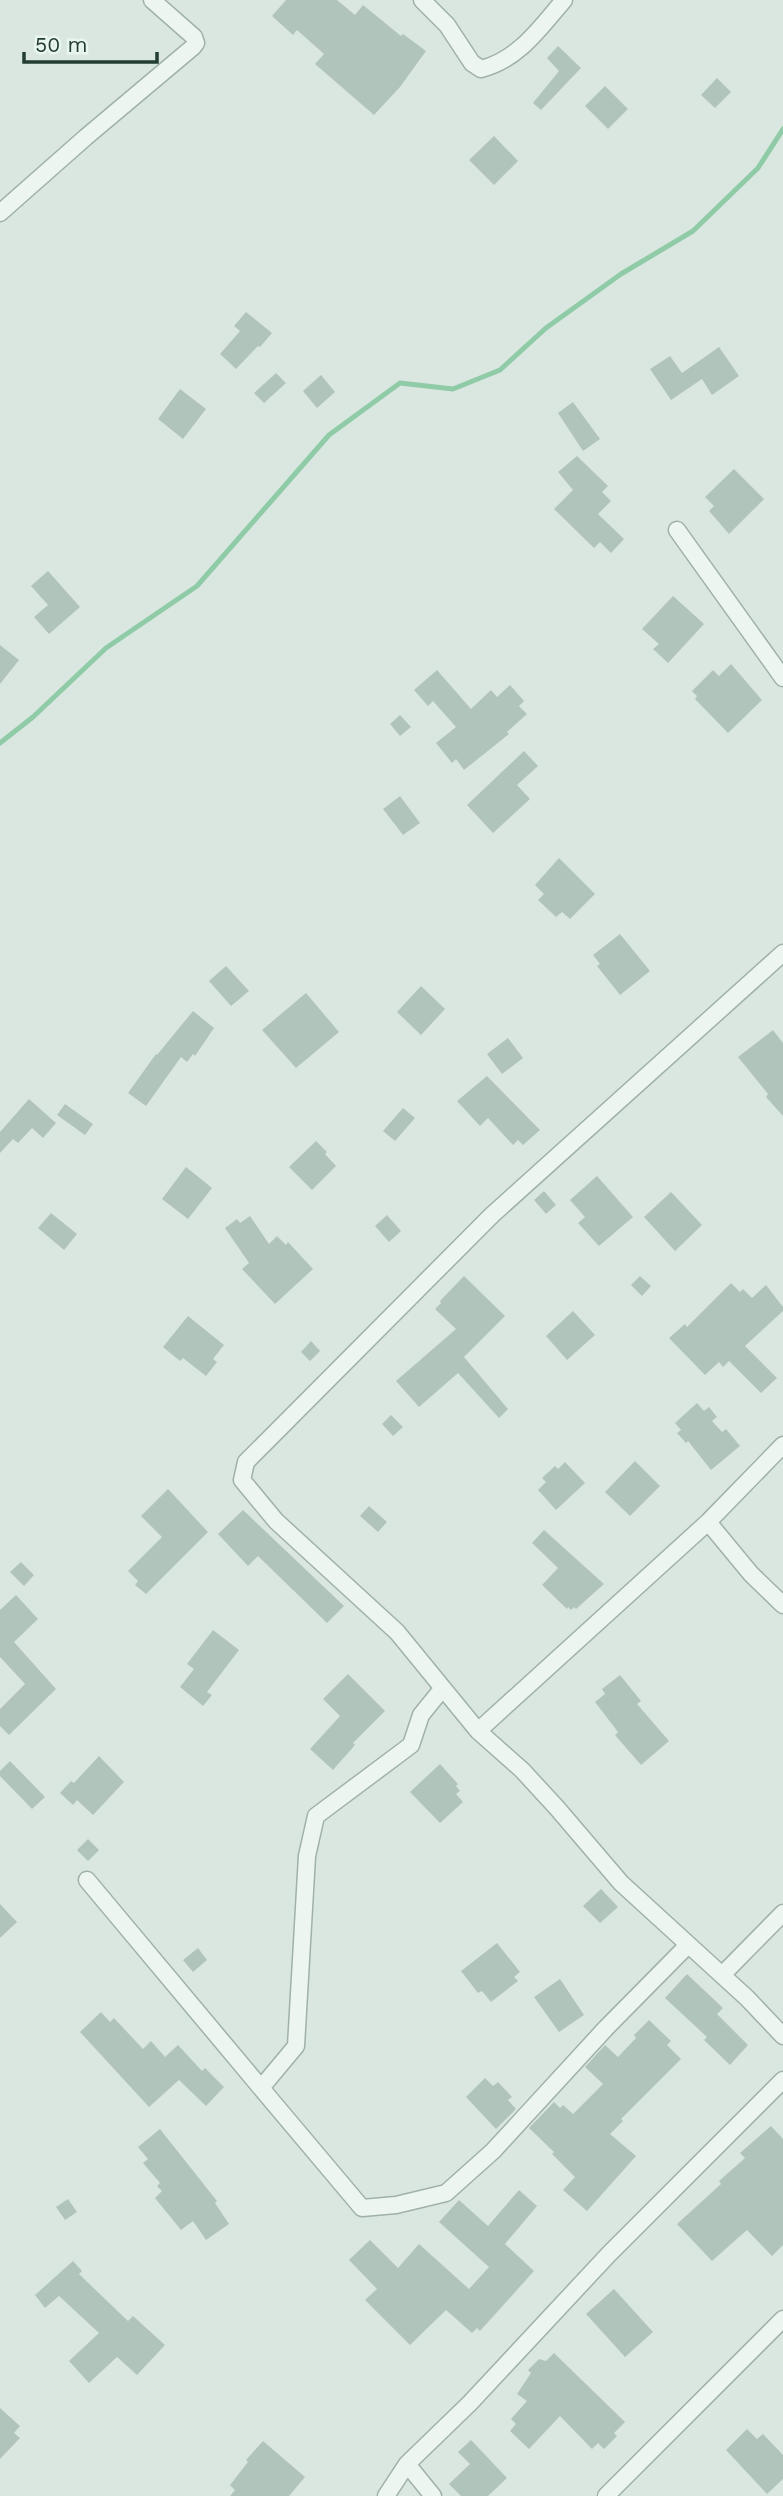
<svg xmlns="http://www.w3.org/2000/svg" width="783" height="2496" viewBox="0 0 783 2496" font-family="'Work Sans',sans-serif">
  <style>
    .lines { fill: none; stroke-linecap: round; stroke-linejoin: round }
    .stream { stroke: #90cba8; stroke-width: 5 }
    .building { fill: #b1c4bb }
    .minor-casing { stroke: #9fb1a8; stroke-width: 19 }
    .minor { stroke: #edf5f1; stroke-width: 16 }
  </style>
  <rect width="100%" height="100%" fill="#dae7e0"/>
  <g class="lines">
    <!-- stream -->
    <path class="stream" d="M0,743L33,717L106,648L197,586L329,435L400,383L453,389L500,370L546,328L621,274L693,231L758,168L783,129"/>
  </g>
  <!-- building -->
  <path class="building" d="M286,0H337L355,15L363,5L401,36L403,34L426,51L400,87L374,115L315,64L324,54L297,30L293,35L272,16Z
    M558,46L581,68L541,110L533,103L559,71L547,58Z
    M717,78L731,92L715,108L701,95Z
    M605,86L628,109L608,129L585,106Z
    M494,136L518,161L494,185L469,160Z
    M246,312L272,333L260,347L258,346L236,369L220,354L240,331L234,326Z
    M719,347L739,376L712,395L702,379L671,400L650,369L670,356L682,373Z
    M276,373L286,383L264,403L254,393Z
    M321,375L335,392L317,408L303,391Z
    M180,389L206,409L183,439L158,419Z
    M573,402L600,439L583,451L558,413Z
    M577,456L608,486L602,492L611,501L598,514L624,539L611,553L600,542L594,548L554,509L573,490L558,472Z
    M734,469L764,499L729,534L709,511L714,506L705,497Z
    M48,571L80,607L49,634L34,617L48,605L31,586Z
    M673,596L704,624L668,663L653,649L659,644L642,629Z
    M0,645L19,660L0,684Z
    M731,664L762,700L728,733L695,699L697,696L692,691L713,670L719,676Z
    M437,670L471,709L491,690L497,697L510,685L524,701L519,706L527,714L507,732L509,734L464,770L456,759L452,763L436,743L456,727L433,701L428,706L414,690Z
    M400,715L411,727L400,736L390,724Z
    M524,751L538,766L517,785L530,799L493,833L467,805Z
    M400,796L420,823L403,835L383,809Z
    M559,858L595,894L570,919L562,912L556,917L538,900L544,894L535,885Z
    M620,934L650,971L620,995L597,966L600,964L593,955Z
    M226,966L249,991L231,1006L209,981Z
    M421,986L445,1009L421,1035L397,1012Z
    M306,993L339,1032L296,1068L262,1030Z
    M193,1011L214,1028L195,1056L193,1054L187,1062L181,1057L146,1106L128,1093L156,1054L157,1055Z
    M773,1030L783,1043V1116L766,1097L768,1094L738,1057Z
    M508,1038L523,1058L502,1074L487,1054Z
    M487,1076L540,1130L523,1145L518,1140L513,1145L488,1118L480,1126L457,1101Z
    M29,1099L56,1123L43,1138L32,1128L18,1143L13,1139L0,1153V1132Z
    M65,1104L93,1124L85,1135L57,1115Z
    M403,1108L415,1118L395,1141L383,1131Z
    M316,1141L327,1152L325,1154L336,1166L312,1190L289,1167Z
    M186,1167L212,1188L188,1219L162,1199Z
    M597,1176L633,1217L599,1246L578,1223L585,1217L570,1200Z
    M544,1191L556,1205L546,1214L534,1200Z
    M671,1192L702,1225L675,1251L644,1217Z
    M51,1213L77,1234L64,1250L38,1228Z
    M387,1215L401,1231L389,1242L375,1226Z
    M250,1216L269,1244L277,1236L286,1245L288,1242L313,1269L275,1304L242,1269L249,1263L225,1228L237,1219L240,1223Z
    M464,1276L505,1316L464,1357L508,1409L499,1418L458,1373L419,1407L396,1381L456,1329L435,1309L441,1303L440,1301Z
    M640,1276L651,1286L642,1296L631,1285Z
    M731,1283L740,1292L743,1289L752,1298L766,1285L783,1307V1311L745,1346L777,1378L761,1393L729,1361L723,1367L719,1362L705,1375L669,1338L685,1324L687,1327Z
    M573,1311L595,1335L567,1360L546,1336Z
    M188,1316L224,1345L213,1359L217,1362L206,1376L183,1358L180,1361L163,1347Z
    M311,1341L320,1351L310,1361L301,1352Z
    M697,1403L704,1411L709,1407L717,1417L712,1421L722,1432L726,1429L740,1446L711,1470L688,1441L686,1443L677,1433L681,1430L675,1423Z
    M391,1415L403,1427L393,1436L382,1424Z
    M635,1461L660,1486L630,1516L605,1492Z
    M565,1462L585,1483L556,1510L538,1490L546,1482L542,1478L555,1466L558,1469Z
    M168,1489L208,1532L146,1594L135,1585L138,1581L128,1571L162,1537L141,1516Z
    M369,1506L387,1522L378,1532L360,1516Z
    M243,1510L344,1606L327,1623L258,1556L248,1566L218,1534Z
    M544,1530L604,1584L576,1609L574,1607L571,1610L568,1607L567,1609L542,1585L558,1568L532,1543Z
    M21,1562L34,1575L24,1586L10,1572Z
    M16,1595L38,1619L14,1642L56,1689L9,1735L0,1726V1709L25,1684L0,1657V1610Z
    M213,1630L239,1650L207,1692L212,1695L203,1706L180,1687L194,1669L187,1664Z
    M348,1674L385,1711L353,1743L355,1745L333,1770L310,1749L340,1716L323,1699Z
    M620,1675L641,1701L637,1704L669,1741L641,1765L615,1735L618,1732L595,1702L605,1694L602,1689Z
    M99,1756L124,1782L93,1815L77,1800L73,1805L60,1793L71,1781L74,1783Z
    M10,1761L45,1797L32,1809L0,1776V1771Z
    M440,1764L458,1784L456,1786L460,1791L456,1794L463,1802L440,1823L410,1792Z
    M88,1839L99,1850L88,1861L77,1850Z
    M601,1889L618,1907L600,1923L583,1906Z
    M0,1904L17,1922L0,1938Z
    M497,1943L520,1972L514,1977L518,1981L491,2002L482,1991L478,1993L461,1971Z
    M198,1948L207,1960L193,1972L183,1960Z
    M687,1974L723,2008L717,2014L748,2045L730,2065L704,2040L707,2037L665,1998Z
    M560,1979L584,2015L559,2032L534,1997Z
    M101,2012L110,2022L114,2018L143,2049L151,2041L165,2057L178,2045L202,2071L205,2068L224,2087L206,2106L179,2080L149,2107L80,2032Z
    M649,2020L671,2041L667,2045L681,2059L621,2119L623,2121L610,2134L636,2156L587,2211L563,2190L575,2177L552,2154L554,2152L529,2128L554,2102L560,2108L563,2105L573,2114L603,2084L585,2067L605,2045L618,2057L636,2038L634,2035Z
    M485,2078L493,2086L498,2082L512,2097L508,2100L516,2109L496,2129L466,2097Z
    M771,2126L783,2139V2245L772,2256L747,2230L712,2261L677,2224L721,2184L719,2181L745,2158L740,2153Z
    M160,2129L217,2201L215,2203L229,2224L206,2240L193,2221L181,2230L155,2198L162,2191L157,2186L160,2183L143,2163L148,2159L138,2147Z
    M519,2190L537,2206L505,2244L534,2271L480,2331L477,2328L472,2333L446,2310L410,2345L365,2300L377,2289L349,2260L370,2240L398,2268L419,2244L469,2289L489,2267L439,2222L459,2200L488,2226Z
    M68,2199L77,2212L65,2220L56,2207Z
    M73,2261L82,2271L79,2274L128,2321L133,2316L165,2345L137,2375L117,2357L89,2383L69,2361L99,2333L59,2296L45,2308L35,2295Z
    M614,2289L653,2332L625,2357L586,2314Z
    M554,2353L625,2422L614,2433L617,2436L604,2449L598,2443L592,2449L560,2416L529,2449L510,2431L516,2424L511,2419L527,2401L517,2394L531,2373L528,2370L539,2359L546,2361Z
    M0,2408L20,2426L14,2433L20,2438L0,2459Z
    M747,2429L757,2439L763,2434L783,2455V2479L767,2494L726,2450Z
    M471,2440L507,2478L488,2496H461L449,2484L470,2464L458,2452Z
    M263,2441L305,2477L289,2496H230L235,2490L230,2485L248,2462L246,2460Z"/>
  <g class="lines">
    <defs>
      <path id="minor" d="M422,0L447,25L472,63L481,69C518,60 540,28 564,0
        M0,213L86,137L193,47L196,43L194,37L152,0
        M677,530L783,678
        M783,953L492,1215L246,1462L242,1480L276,1521L397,1632L478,1731L522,1770L557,1808L621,1883L747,1998L783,2036
        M708,1522L751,1574L783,1605
        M442,1689L421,1715L411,1745L316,1816L307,1856L296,2046L261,2088L362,2208L396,2205L446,2193L493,2151L606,2028L688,1945
        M478,1731L708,1522L783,1445
        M87,1880L261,2088
        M722,1975L783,1913
        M407,2464L433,2496
        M386,2496L407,2464L470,2403L609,2254L783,2080
        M606,2496L783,2319"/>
    </defs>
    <!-- minor casing -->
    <use href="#minor" class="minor-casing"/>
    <!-- minor -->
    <use href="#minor" class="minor"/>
  </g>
  <!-- scale -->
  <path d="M24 52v10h133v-10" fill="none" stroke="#233e31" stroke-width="3.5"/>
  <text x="35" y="52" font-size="21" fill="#233e31" stroke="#e9f5ef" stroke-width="5" paint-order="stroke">50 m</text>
</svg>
